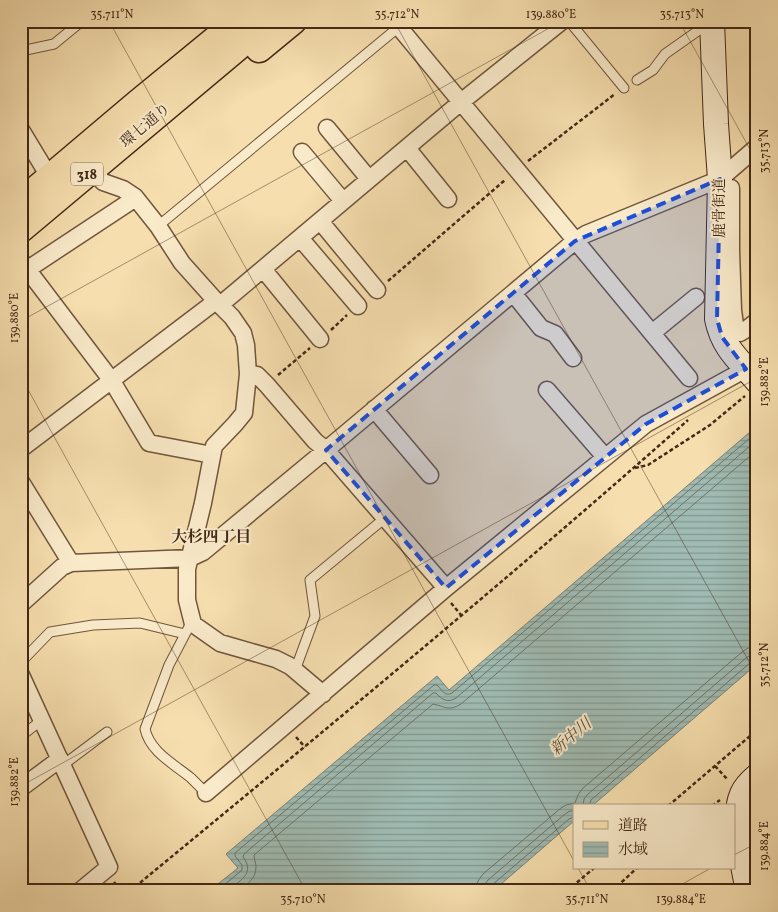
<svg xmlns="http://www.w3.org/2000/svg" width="778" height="912" viewBox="0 0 778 912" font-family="Vollkorn,'Noto Serif JP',serif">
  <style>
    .water { fill: url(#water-rules); stroke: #7a8174 }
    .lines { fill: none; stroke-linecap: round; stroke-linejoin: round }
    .shore { stroke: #717264; stroke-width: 1 }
    .lane-casing { stroke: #70563c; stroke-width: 11 }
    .street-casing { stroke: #70563c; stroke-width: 19 }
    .secondary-casing { stroke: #432916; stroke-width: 26 }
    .primary-casing { stroke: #432916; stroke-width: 29 }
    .path { stroke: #432916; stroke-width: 2.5; stroke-dasharray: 4 2.5; stroke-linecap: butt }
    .lane { stroke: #f9eaca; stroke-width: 9 }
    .street { stroke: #f9eaca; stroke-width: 16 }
    .secondary { stroke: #f9eaca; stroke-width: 24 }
    .primary { stroke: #f6deae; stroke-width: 26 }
    .marked { fill: #1d4ed8; fill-opacity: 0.2; stroke: #1d4ed8; stroke-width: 4; stroke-dasharray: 10 6; stroke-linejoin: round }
    .ticks { fill: none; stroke: #432916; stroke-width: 1; stroke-opacity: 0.45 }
    .labels { text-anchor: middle; stroke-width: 4; stroke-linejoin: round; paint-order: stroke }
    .shield { fill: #f9eaca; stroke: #7a634c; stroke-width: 1 }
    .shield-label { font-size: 14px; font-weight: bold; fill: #432916 }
    .street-label { font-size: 15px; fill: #432916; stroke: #f9eaca }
    .neighbourhood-label { font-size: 16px; font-weight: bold; fill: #432916; stroke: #f9eaca }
    .water-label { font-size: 16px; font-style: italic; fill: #5a4e3d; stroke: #f9eaca }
    .neatline { fill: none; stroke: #432916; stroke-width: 2 }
    .ticks-label { font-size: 12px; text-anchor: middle; fill: #432916 }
  </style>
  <defs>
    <pattern id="water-rules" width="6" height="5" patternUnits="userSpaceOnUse" patternTransform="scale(1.25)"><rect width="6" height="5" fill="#9fbbb3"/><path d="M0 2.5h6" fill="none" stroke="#839891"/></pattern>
  </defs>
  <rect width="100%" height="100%" fill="#f6deae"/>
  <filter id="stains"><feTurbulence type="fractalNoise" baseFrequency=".004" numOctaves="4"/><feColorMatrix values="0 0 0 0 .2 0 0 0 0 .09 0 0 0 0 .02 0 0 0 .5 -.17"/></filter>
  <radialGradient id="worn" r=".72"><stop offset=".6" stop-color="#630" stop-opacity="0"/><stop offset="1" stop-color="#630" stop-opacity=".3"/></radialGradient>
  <!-- water -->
  <path class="water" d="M757,426V664L592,806H574V821L493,891H209L238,868L226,854L437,676L449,690Z"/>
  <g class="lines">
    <!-- shore -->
    <path class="shore" d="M583,806L584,799L587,795L747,657L752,655L757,654
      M589,806L591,800L751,662L757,661
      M217,891L242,870V865L235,856V853L434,685H437C442,690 445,697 452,693L757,432
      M227,891C239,881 256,874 243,857L244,854L433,693H436C442,700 448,703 456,698L757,440
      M239,891C247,884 256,879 256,867C256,863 254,859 254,855L433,704C444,706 448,712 461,704L757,450
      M476,891L478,881L483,874L561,808L566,805L575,803L578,795L582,789L742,652L748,648L757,647
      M484,891L485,884L488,880L565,814L570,811H574
      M490,891L492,885L569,819L574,817"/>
    <defs>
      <path id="lane" d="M569,21L624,88
        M21,51L54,44L82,21
        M637,80L653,70L665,54L709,23
        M158,226L163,222L406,21
        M192,621L169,665L145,729C150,752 174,764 191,778C196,783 201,788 206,793
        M21,662L50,632L93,625L140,623L185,634
        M293,669L297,665L315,616L310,580L385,518
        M21,736L42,720
        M63,765L107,732"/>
      <path id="street" d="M394,21L689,378
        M327,128L369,179
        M21,130L50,178
        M407,148L448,199
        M302,152L343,201
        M93,170L103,182L123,189L135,197L158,226L182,263L216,301L232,317L243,333L246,345L248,374L244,413L235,424L214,446L203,503L187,569V600L193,624L220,643L276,659L290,666L323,694
        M731,188V251L733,310L735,325L740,333L748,328L757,321
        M320,221L377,290
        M300,238L358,306
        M21,261L112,381L149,443L212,455
        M28,269L128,203L135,197
        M263,269L320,339
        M513,293L541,328L555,334L573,358
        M220,305L461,102L562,21
        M652,333L696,297
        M248,374L257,375L267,385L315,441L326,450L575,241L586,234L720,179L757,147
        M547,390L605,457
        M374,409L430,475
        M21,449L216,301
        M21,482L71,563L62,567L21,604
        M71,563L190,558L203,552L326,450L446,588
        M21,675L109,867L80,891
        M21,788L60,759
        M206,793L446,588L646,424L746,369"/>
      <path id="secondary" d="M712,21L716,124L720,179L717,319C723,348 739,360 757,381
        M748,891C743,864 731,819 742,794C745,787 751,781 757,776"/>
      <path id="primary" d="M259,49L293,21
        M21,202L138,103L238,21
        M21,229L269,21"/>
    </defs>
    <!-- lane casing -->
    <use href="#lane" class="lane-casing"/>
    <!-- street casing -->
    <use href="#street" class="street-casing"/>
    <!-- secondary casing -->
    <use href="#secondary" class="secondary-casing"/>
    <!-- primary casing -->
    <use href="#primary" class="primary-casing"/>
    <!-- path -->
    <path class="path" d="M528,161L615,94
      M388,281L505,180
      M331,330L347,315
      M278,375L310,348
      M635,468L648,465L710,425L745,396
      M451,603L461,615
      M296,737L305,747
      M715,766L728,780
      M668,806L757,730
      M712,806L720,800
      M114,882L121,891
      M130,891C318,736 506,581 688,420
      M567,891L594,868
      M612,891L637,868"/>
    <!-- lane -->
    <use href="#lane" class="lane"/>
    <!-- street -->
    <use href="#street" class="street"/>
    <!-- secondary -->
    <use href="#secondary" class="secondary"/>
    <!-- primary -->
    <use href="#primary" class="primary"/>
  </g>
  <!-- marked area -->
  <path class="marked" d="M720,179L717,319L722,337L746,369L646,424L446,588L326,450L575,241Z"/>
  <!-- ticks -->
  <path class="ticks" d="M109,21L574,861M394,21L757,676M679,21L757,162M21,321L562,21M21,377L306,891M21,786L757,378M734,855L757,843M578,868L591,891M670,891L711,868"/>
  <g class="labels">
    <!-- shield labels -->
    <rect class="shield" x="71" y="162.5" width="32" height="23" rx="4"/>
    <g class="shield-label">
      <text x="87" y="179">318</text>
    </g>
    <!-- street labels -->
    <g class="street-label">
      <text transform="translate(145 125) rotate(-40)" y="5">環七通り</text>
      <text transform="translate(719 208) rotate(-90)" y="5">鹿骨街道</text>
    </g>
    <!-- neighbourhood labels -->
    <g class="neighbourhood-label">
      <text x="211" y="542">大杉四丁目</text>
    </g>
    <!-- water labels -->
    <g class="water-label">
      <text transform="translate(570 736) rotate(-40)" y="6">新中川</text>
    </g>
  </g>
  <!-- margin -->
  <rect width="778" height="912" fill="none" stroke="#f6deae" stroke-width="55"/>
  <!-- legend -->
  <rect x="573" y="804" width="162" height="65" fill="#f9eaca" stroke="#b09d82"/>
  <rect x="583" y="821" width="25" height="8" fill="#f6deae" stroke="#b09d82"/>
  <text x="618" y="830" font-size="15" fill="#432916">道路</text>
  <rect x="583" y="842" width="25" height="15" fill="url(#water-rules)" stroke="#b09d82"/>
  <text x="618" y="854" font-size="15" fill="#432916">水域</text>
  <rect x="28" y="28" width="722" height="856" class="neatline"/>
  <g class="ticks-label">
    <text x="112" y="18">35.711°N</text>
    <text x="397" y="18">35.712°N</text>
    <text x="551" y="18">139.880°E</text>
    <text x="682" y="18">35.713°N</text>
    <text transform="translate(764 151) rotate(-90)" y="4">35.713°N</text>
    <text transform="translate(14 318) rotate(-90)" y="4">139.880°E</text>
    <text transform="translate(764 382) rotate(-90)" y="4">139.882°E</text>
    <text transform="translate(764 665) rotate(-90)" y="4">35.712°N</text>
    <text transform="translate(14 782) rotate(-90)" y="4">139.882°E</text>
    <text transform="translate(764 846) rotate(-90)" y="4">139.884°E</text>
    <text x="303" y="903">35.710°N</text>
    <text x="587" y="903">35.711°N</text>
    <text x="681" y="903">139.884°E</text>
  </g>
  <rect width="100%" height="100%" filter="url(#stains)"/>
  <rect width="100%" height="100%" fill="url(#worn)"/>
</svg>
